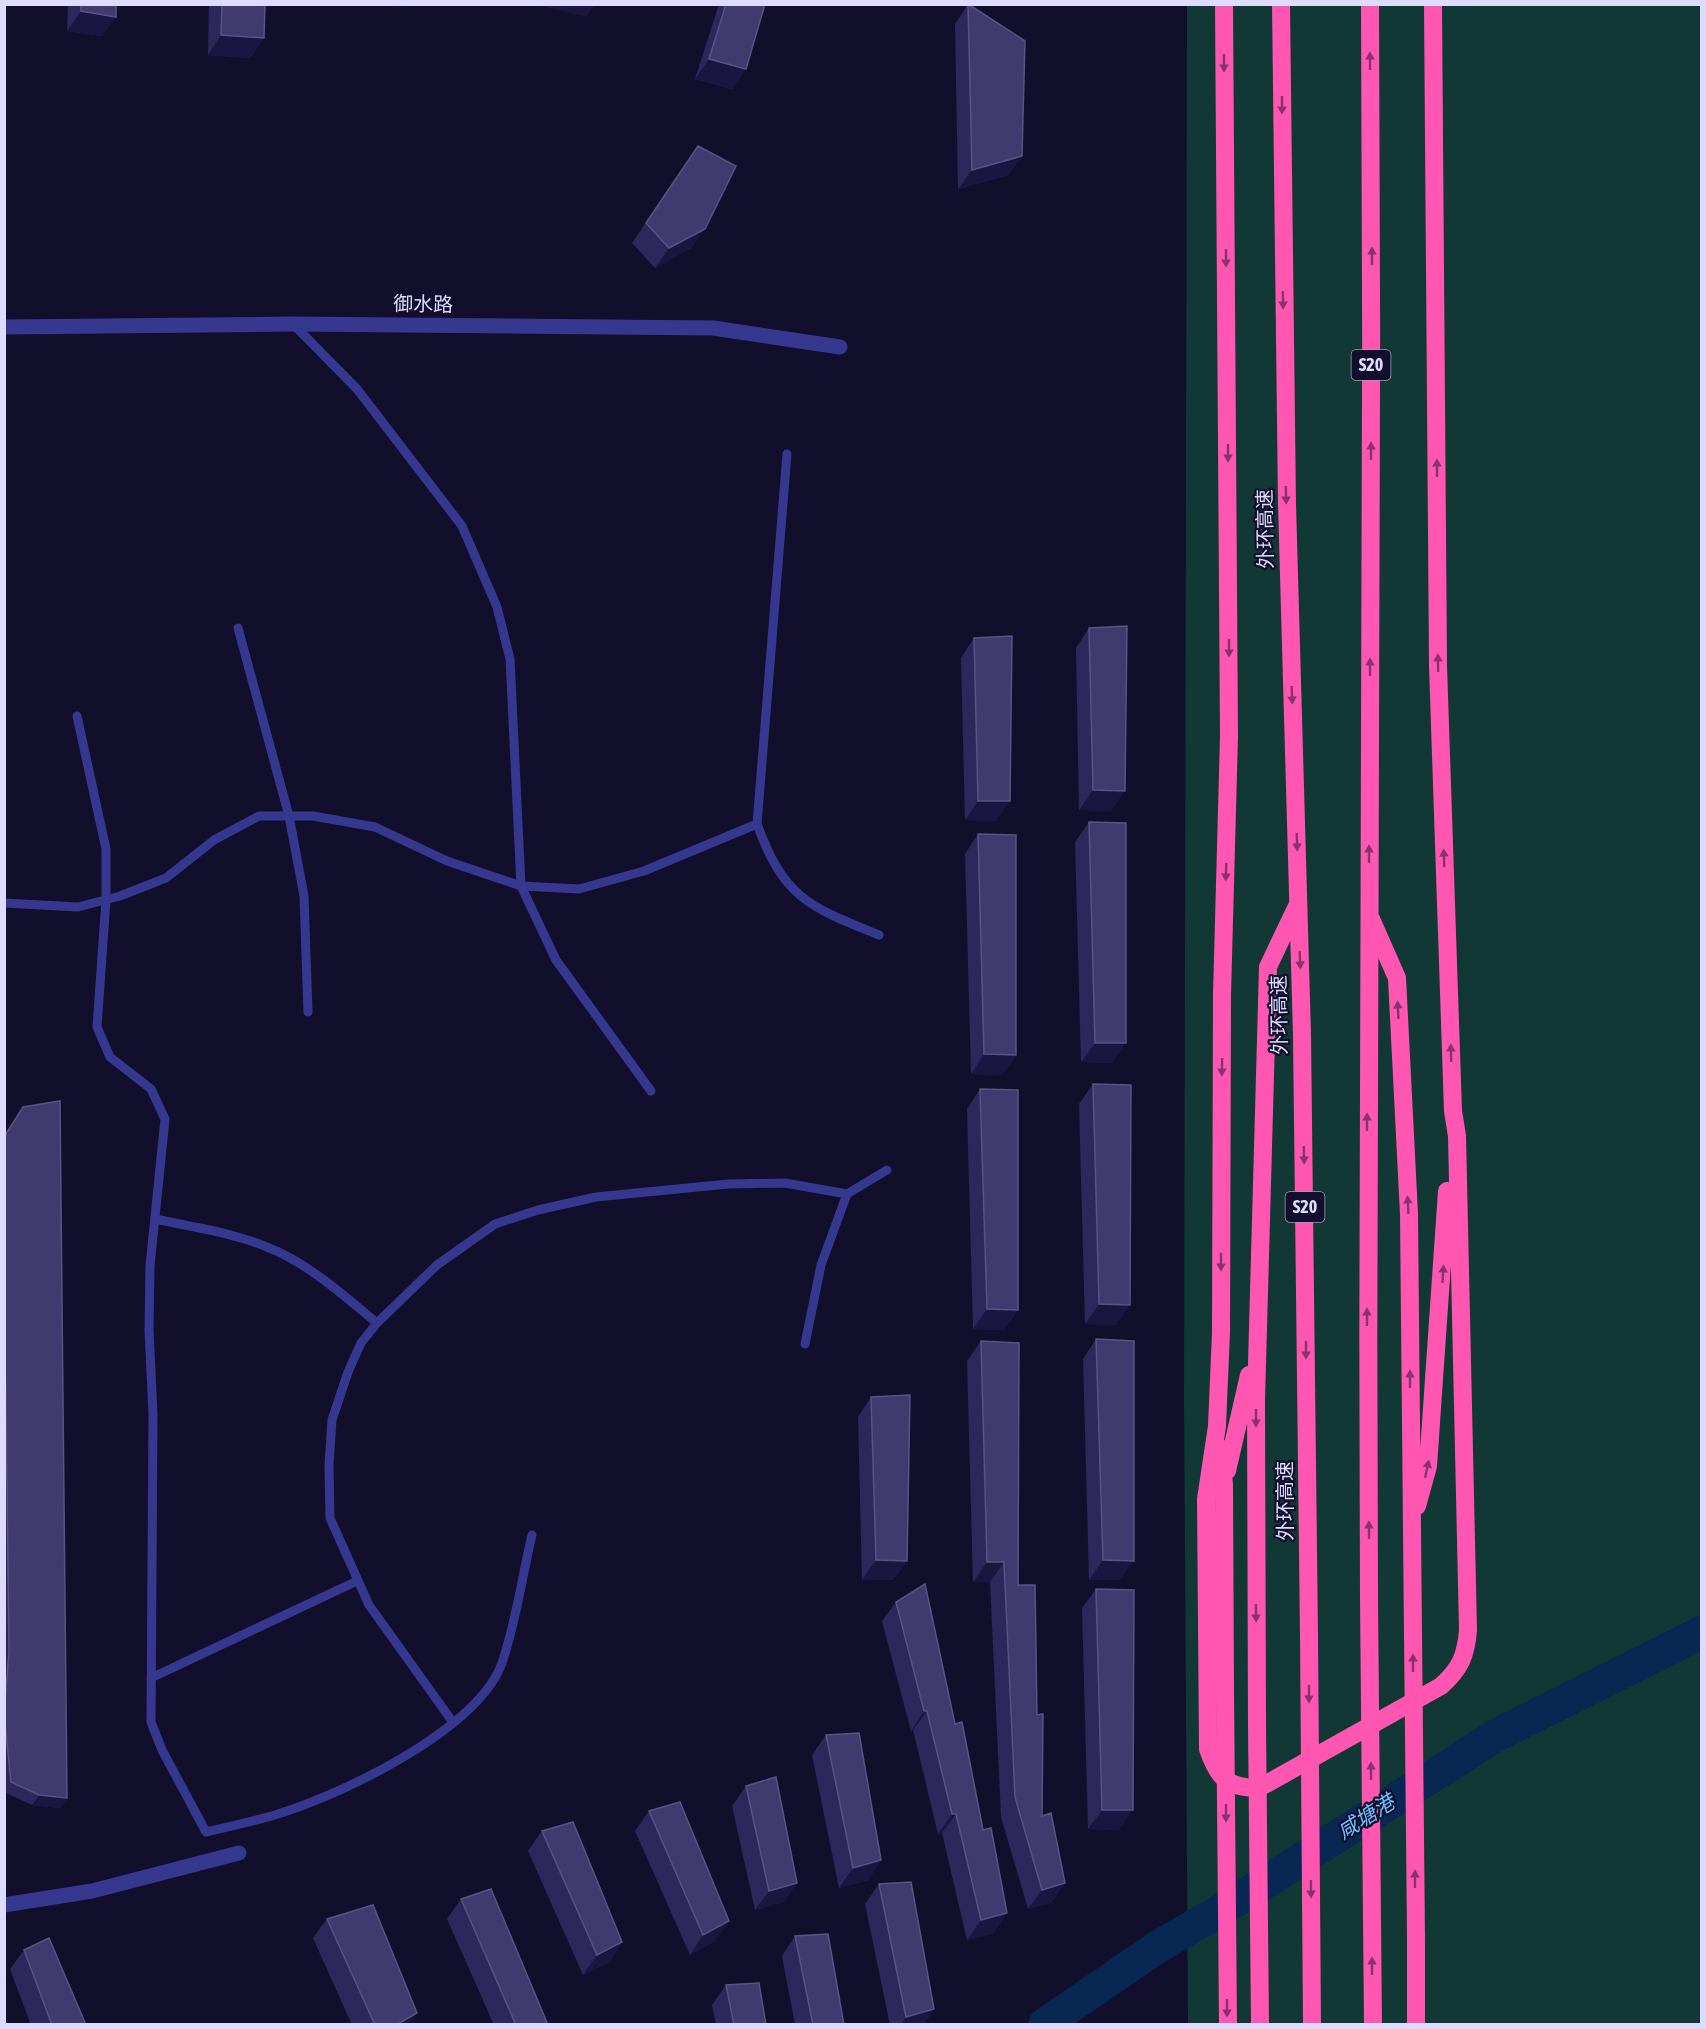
<svg xmlns="http://www.w3.org/2000/svg" width="1706" height="2029" viewBox="0 0 1706 2029" font-family="'Asap Condensed','Noto Sans SC',sans-serif">
  <style>
    .green { fill: #113834 }
    .lines { fill: none; stroke-linecap: round; stroke-linejoin: round }
    .river { stroke: #082853; stroke-width: 33 }
    .service { stroke: #363890; stroke-width: 9 }
    .minor { stroke: #363890; stroke-width: 15 }
    .motorway { stroke: #ff56b1; stroke-width: 18 }
    .motorway-bridge { stroke: #ff56b1; stroke-width: 18 }
    .wall { fill: #2e275c }
    .shaded-wall { fill: #1b1542 }
    .building { fill: #413a6e; stroke: #595384; stroke-width: 1.5 }
    .oneway { fill: #88326f }
    .labels { text-anchor: middle; stroke-width: 4.5; stroke-linejoin: round; paint-order: stroke }
    .shield { fill: #120f2d; stroke: #a09ec0; stroke-width: 1.5 }
    .shield-label { font-size: 18px; font-weight: bold; fill: #dddbff }
    .street-label { font-size: 20px; fill: #dddbff; stroke: #120f2d }
    .water-label { font-size: 21px; font-style: italic; fill: #69c2ff; stroke: #120f2d }
  </style>
  <rect width="100%" height="100%" fill="#120f2d"/>
  <!-- green -->
  <path class="green" d="M1187,5H1701V2024H1188L1184,1400Z"/>
  <g class="lines">
    <!-- river -->
    <path class="river" d="M1045,2024L1156,1948L1223,1909L1497,1735L1702,1632"/>
    <!-- service -->
    <path class="service" d="M293,324L357,389L462,526L497,607L510,659L521,886L556,960L651,1091
      M787,454L757,824C784,899 810,907 879,935
      M238,628L289,816L304,896L308,1012
      M77,716L106,849V900L97,1027L110,1057L151,1089L165,1119L150,1266L149,1330L153,1414L151,1722L162,1750L206,1832C231,1826 257,1821 281,1813C345,1793 478,1729 502,1663C516,1622 522,1577 532,1535
      M4,903L78,907L120,896L166,878L214,840L259,816H313L375,827L447,861L521,886L579,889L644,871L757,824
      M155,1219C192,1227 231,1232 267,1247C308,1263 343,1295 377,1323
      M805,1344L821,1265L847,1194L887,1170
      M151,1678L357,1581
      M452,1721L369,1605L330,1518L329,1465L332,1420L348,1372L361,1343L377,1323L437,1265L495,1224L538,1210L596,1197L728,1184L785,1183L847,1194"/>
    <!-- minor -->
    <path class="minor" d="M4,327L293,324L713,328L840,347
      M4,1905L92,1891L239,1853"/>
    <!-- motorway -->
    <path class="motorway" d="M1224,4L1229,736L1222,995L1221,1332L1217,1426L1206,1499L1208,1749C1218,1778 1227,1788 1259,1788L1441,1686C1460,1669 1466,1656 1468,1630L1457,1136L1453,1111L1438,666L1433,4
      M1281,4L1287,504L1302,1035L1309,1636
      M1371,919L1397,978L1409,1214L1413,1634
      M1220,1448L1224,1484L1225,1691
      M1227,1471L1249,1375
      M1417,1506L1428,1466L1447,1191
      M1369,1600C1366,1068 1374,536 1370,4
      M1257,1725L1256,1400L1268,967L1297,906
      M1416,1937V2024"/>
    <!-- motorway-bridge -->
    <path class="motorway-bridge" d="M1369,1600L1373,2024
      M1413,1634L1416,1937
      M1309,1636L1312,2024
      M1225,1691L1228,2024
      M1257,1725L1260,2024"/>
  </g>
  <!-- wall -->
  <path class="wall" d="M68,4H116L102,36L67,31Z
    M209,4H265L264,38L250,58L208,55Z
    M719,4H765L732,89L695,79Z
    M968,4L1022,156L1008,175L958,189L955,24Z
    M698,146L705,229L691,248L655,268L632,243Z
    M1089,628L1111,811L1079,810L1076,648Z
    M974,638L996,821L965,820L961,658Z
    M1089,822L1112,1063L1081,1062L1075,842Z
    M978,834L1016,1055L1002,1075L971,1074L965,854Z
    M1093,1084L1116,1325L1085,1324L1079,1104Z
    M980,1089L1018,1310L1004,1330L973,1329L967,1109Z
    M23,1107L67,1798L60,1808L32,1805L4,1792V1136Z
    M1096,1339L1120,1580H1089L1083,1359Z
    M981,1341L1037,1715L1042,1816L1065,1883L1051,1903L1028,1909L1001,1817L990,1582H973L967,1361Z
    M871,1397L907,1561L893,1580H862L858,1417Z
    M1096,1589L1119,1830L1088,1829L1082,1608Z
    M896,1602L994,1933L967,1940L942,1833L938,1834L913,1730L911,1731L882,1621Z
    M826,1735L881,1860L868,1880L839,1888L812,1755Z
    M746,1786L797,1883L783,1902L755,1910L732,1806Z
    M649,1811L715,1941L690,1955L635,1831Z
    M542,1831L622,1942L609,1962L583,1975L528,1851Z
    M879,1884L934,2009L923,2025H890L865,1904Z
    M461,1899L548,2025H494L447,1919Z
    M327,1919L409,2025H352L313,1938Z
    M795,1936L844,2025H795L782,1956Z
    M24,1950L86,2025H31L10,1969Z
    M726,1985L766,2025H716L712,2005Z"/>
  <!-- shaded-wall -->
  <path class="shaded-wall" d="M396,4H422L395,7Z
    M538,4H595L586,17L537,5Z
    M81,11L116,17L102,36L67,31Z
    M221,35L264,38L250,58L208,55Z
    M709,59L746,69L732,89L695,79Z
    M1022,156L1008,175L958,189L972,170Z
    M705,229L691,248L655,268L669,248Z
    M1093,790L1125,791L1111,811L1079,810Z
    M978,801H1010L996,821L965,820Z
    M1095,1043H1126L1112,1063L1081,1062Z
    M984,1054L1016,1055L1002,1075L971,1074Z
    M1099,1304L1130,1305L1116,1325L1085,1324Z
    M987,1309L1018,1310L1004,1330L973,1329Z
    M876,1560L907,1561L893,1580H862Z
    M1103,1560L1134,1561L1120,1580H1089Z
    M987,1562H1004L990,1582H973Z
    M924,1711H927L913,1730L911,1731Z
    M39,1795L67,1798L60,1808L32,1805Z
    M1102,1810H1133L1119,1830L1088,1829Z
    M952,1814H956L942,1833L938,1834Z
    M881,1860L868,1880L839,1888L853,1868Z
    M797,1883L783,1902L755,1910L769,1891Z
    M1065,1883L1051,1903L1028,1909L1042,1890Z
    M1007,1913L994,1933L967,1940L981,1920Z
    M729,1921L715,1941L690,1955L703,1935Z
    M622,1942L609,1962L583,1975L597,1955Z
    M934,2009L923,2025H901L906,2017Z
    M417,2013L409,2025H396Z"/>
  <!-- building -->
  <path class="building" d="M81,4H116V17L81,11Z
    M222,4H265L264,38L221,35Z
    M726,4H765L746,69L709,59Z
    M968,4L1025,41L1022,156L972,170Z
    M698,146L736,166L705,229L669,248L646,223Z
    M1127,626L1125,791L1093,790L1089,628Z
    M1012,636L1010,801H978L974,638Z
    M1089,822L1126,823V1043H1095Z
    M978,834L1016,835V1055L984,1054Z
    M1093,1084L1131,1085L1130,1305L1099,1304Z
    M980,1089L1018,1090V1310L987,1309Z
    M60,1101L67,1798L39,1795L11,1782L4,1713L9,1652L4,1247V1137L23,1107Z
    M1096,1339L1134,1341V1561L1103,1560Z
    M981,1341L1019,1343L1018,1585H1035L1037,1715L1043,1714L1042,1816L1051,1813L1065,1883L1042,1890L1015,1797L1004,1562H987Z
    M910,1395L907,1561L876,1560L871,1397Z
    M925,1584L955,1724L962,1722L983,1830L991,1828L1007,1913L981,1920L956,1814H952L927,1711H924L896,1602Z
    M1096,1589L1134,1590L1133,1810H1102Z
    M859,1733L881,1860L853,1868L826,1735Z
    M776,1777L797,1883L769,1891L746,1786Z
    M680,1802L729,1921L703,1935L649,1811Z
    M573,1822L622,1942L597,1955L542,1831Z
    M911,1882L934,2009L906,2017L879,1884Z
    M491,1889L548,2025H516L461,1899Z
    M373,1905L417,2013L396,2025H375L327,1919Z
    M828,1934L844,2025H813L795,1936Z
    M49,1938L86,2025H52L24,1950Z
    M759,1983L766,2025H734L726,1985Z"/>
  <!-- one-way arrows -->
  <defs><path id="oneway-solid" d="M-6-.8H1V-3.2L6.5 0L1 3.2V.8H-6Z" transform="scale(1.5)"/></defs>
  <g class="oneway">
    <use href="#oneway-solid" transform="translate(1370 61) rotate(-90)"/>
    <use href="#oneway-solid" transform="translate(1224 63) rotate(90)"/>
    <use href="#oneway-solid" transform="translate(1282 105) rotate(90)"/>
    <use href="#oneway-solid" transform="translate(1372 256) rotate(-90)"/>
    <use href="#oneway-solid" transform="translate(1226 258) rotate(90)"/>
    <use href="#oneway-solid" transform="translate(1283 300) rotate(89)"/>
    <use href="#oneway-solid" transform="translate(1371 451) rotate(-90)"/>
    <use href="#oneway-solid" transform="translate(1228 453) rotate(90)"/>
    <use href="#oneway-solid" transform="translate(1437 468) rotate(-90)"/>
    <use href="#oneway-solid" transform="translate(1286 495) rotate(89)"/>
    <use href="#oneway-solid" transform="translate(1229 648) rotate(90)"/>
    <use href="#oneway-solid" transform="translate(1438 663) rotate(-91)"/>
    <use href="#oneway-solid" transform="translate(1370 667) rotate(-90)"/>
    <use href="#oneway-solid" transform="translate(1292 695) rotate(88)"/>
    <use href="#oneway-solid" transform="translate(1297 842) rotate(88)"/>
    <use href="#oneway-solid" transform="translate(1369 854) rotate(-90)"/>
    <use href="#oneway-solid" transform="translate(1444 858) rotate(-92)"/>
    <use href="#oneway-solid" transform="translate(1226 872) rotate(92)"/>
    <use href="#oneway-solid" transform="translate(1300 960) rotate(88)"/>
    <use href="#oneway-solid" transform="translate(1398 1010) rotate(-93)"/>
    <use href="#oneway-solid" transform="translate(1451 1053) rotate(-91)"/>
    <use href="#oneway-solid" transform="translate(1222 1067) rotate(91)"/>
    <use href="#oneway-solid" transform="translate(1367 1122) rotate(-90)"/>
    <use href="#oneway-solid" transform="translate(1304 1155) rotate(89)"/>
    <use href="#oneway-solid" transform="translate(1408 1205) rotate(-93)"/>
    <use href="#oneway-solid" transform="translate(1221 1262) rotate(90)"/>
    <use href="#oneway-solid" transform="translate(1443 1274) rotate(-86)"/>
    <use href="#oneway-solid" transform="translate(1367 1317) rotate(-90)"/>
    <use href="#oneway-solid" transform="translate(1306 1350) rotate(90)"/>
    <use href="#oneway-solid" transform="translate(1410 1379) rotate(-90)"/>
    <use href="#oneway-solid" transform="translate(1256 1418) rotate(90)"/>
    <use href="#oneway-solid" transform="translate(1427 1469) rotate(-78)"/>
    <use href="#oneway-solid" transform="translate(1369 1530) rotate(-90)"/>
    <use href="#oneway-solid" transform="translate(1256 1613) rotate(89)"/>
    <use href="#oneway-solid" transform="translate(1413 1663) rotate(-90)"/>
    <use href="#oneway-solid" transform="translate(1309 1694) rotate(90)"/>
    <use href="#oneway-solid" transform="translate(1371 1771) rotate(-90)"/>
    <use href="#oneway-solid" transform="translate(1226 1813) rotate(90)"/>
    <use href="#oneway-solid" transform="translate(1415 1879) rotate(-90)"/>
    <use href="#oneway-solid" transform="translate(1311 1889) rotate(90)"/>
    <use href="#oneway-solid" transform="translate(1372 1966) rotate(-90)"/>
    <use href="#oneway-solid" transform="translate(1227 2008) rotate(90)"/>
  </g>
  <g class="labels">
    <!-- shield labels -->
    <g class="shield">
      <rect x="1351.5" y="350" width="39" height="30" rx="4.5"/>
      <rect x="1285.5" y="1192" width="39" height="30" rx="4.5"/>
    </g>
    <g class="shield-label">
      <text x="1371" y="371">S20</text>
      <text x="1305" y="1213">S20</text>
    </g>
    <!-- street labels -->
    <g class="street-label">
      <text transform="translate(423 304) rotate(1)" y="7">御水路</text>
      <text transform="translate(1265 529) rotate(-91)" y="7">外环高速</text>
      <text transform="translate(1279 1015) rotate(-91)" y="7">外环高速</text>
      <text transform="translate(1285 1501) rotate(-90)" y="7">外环高速</text>
    </g>
    <!-- water labels -->
    <g class="water-label">
      <text transform="translate(1366 1817) rotate(-32)" y="7">咸塘港</text>
    </g>
  </g>
  <!-- border -->
  <rect width="1706" height="2029" fill="none" stroke="#dddbff" stroke-width="12"/>
</svg>
